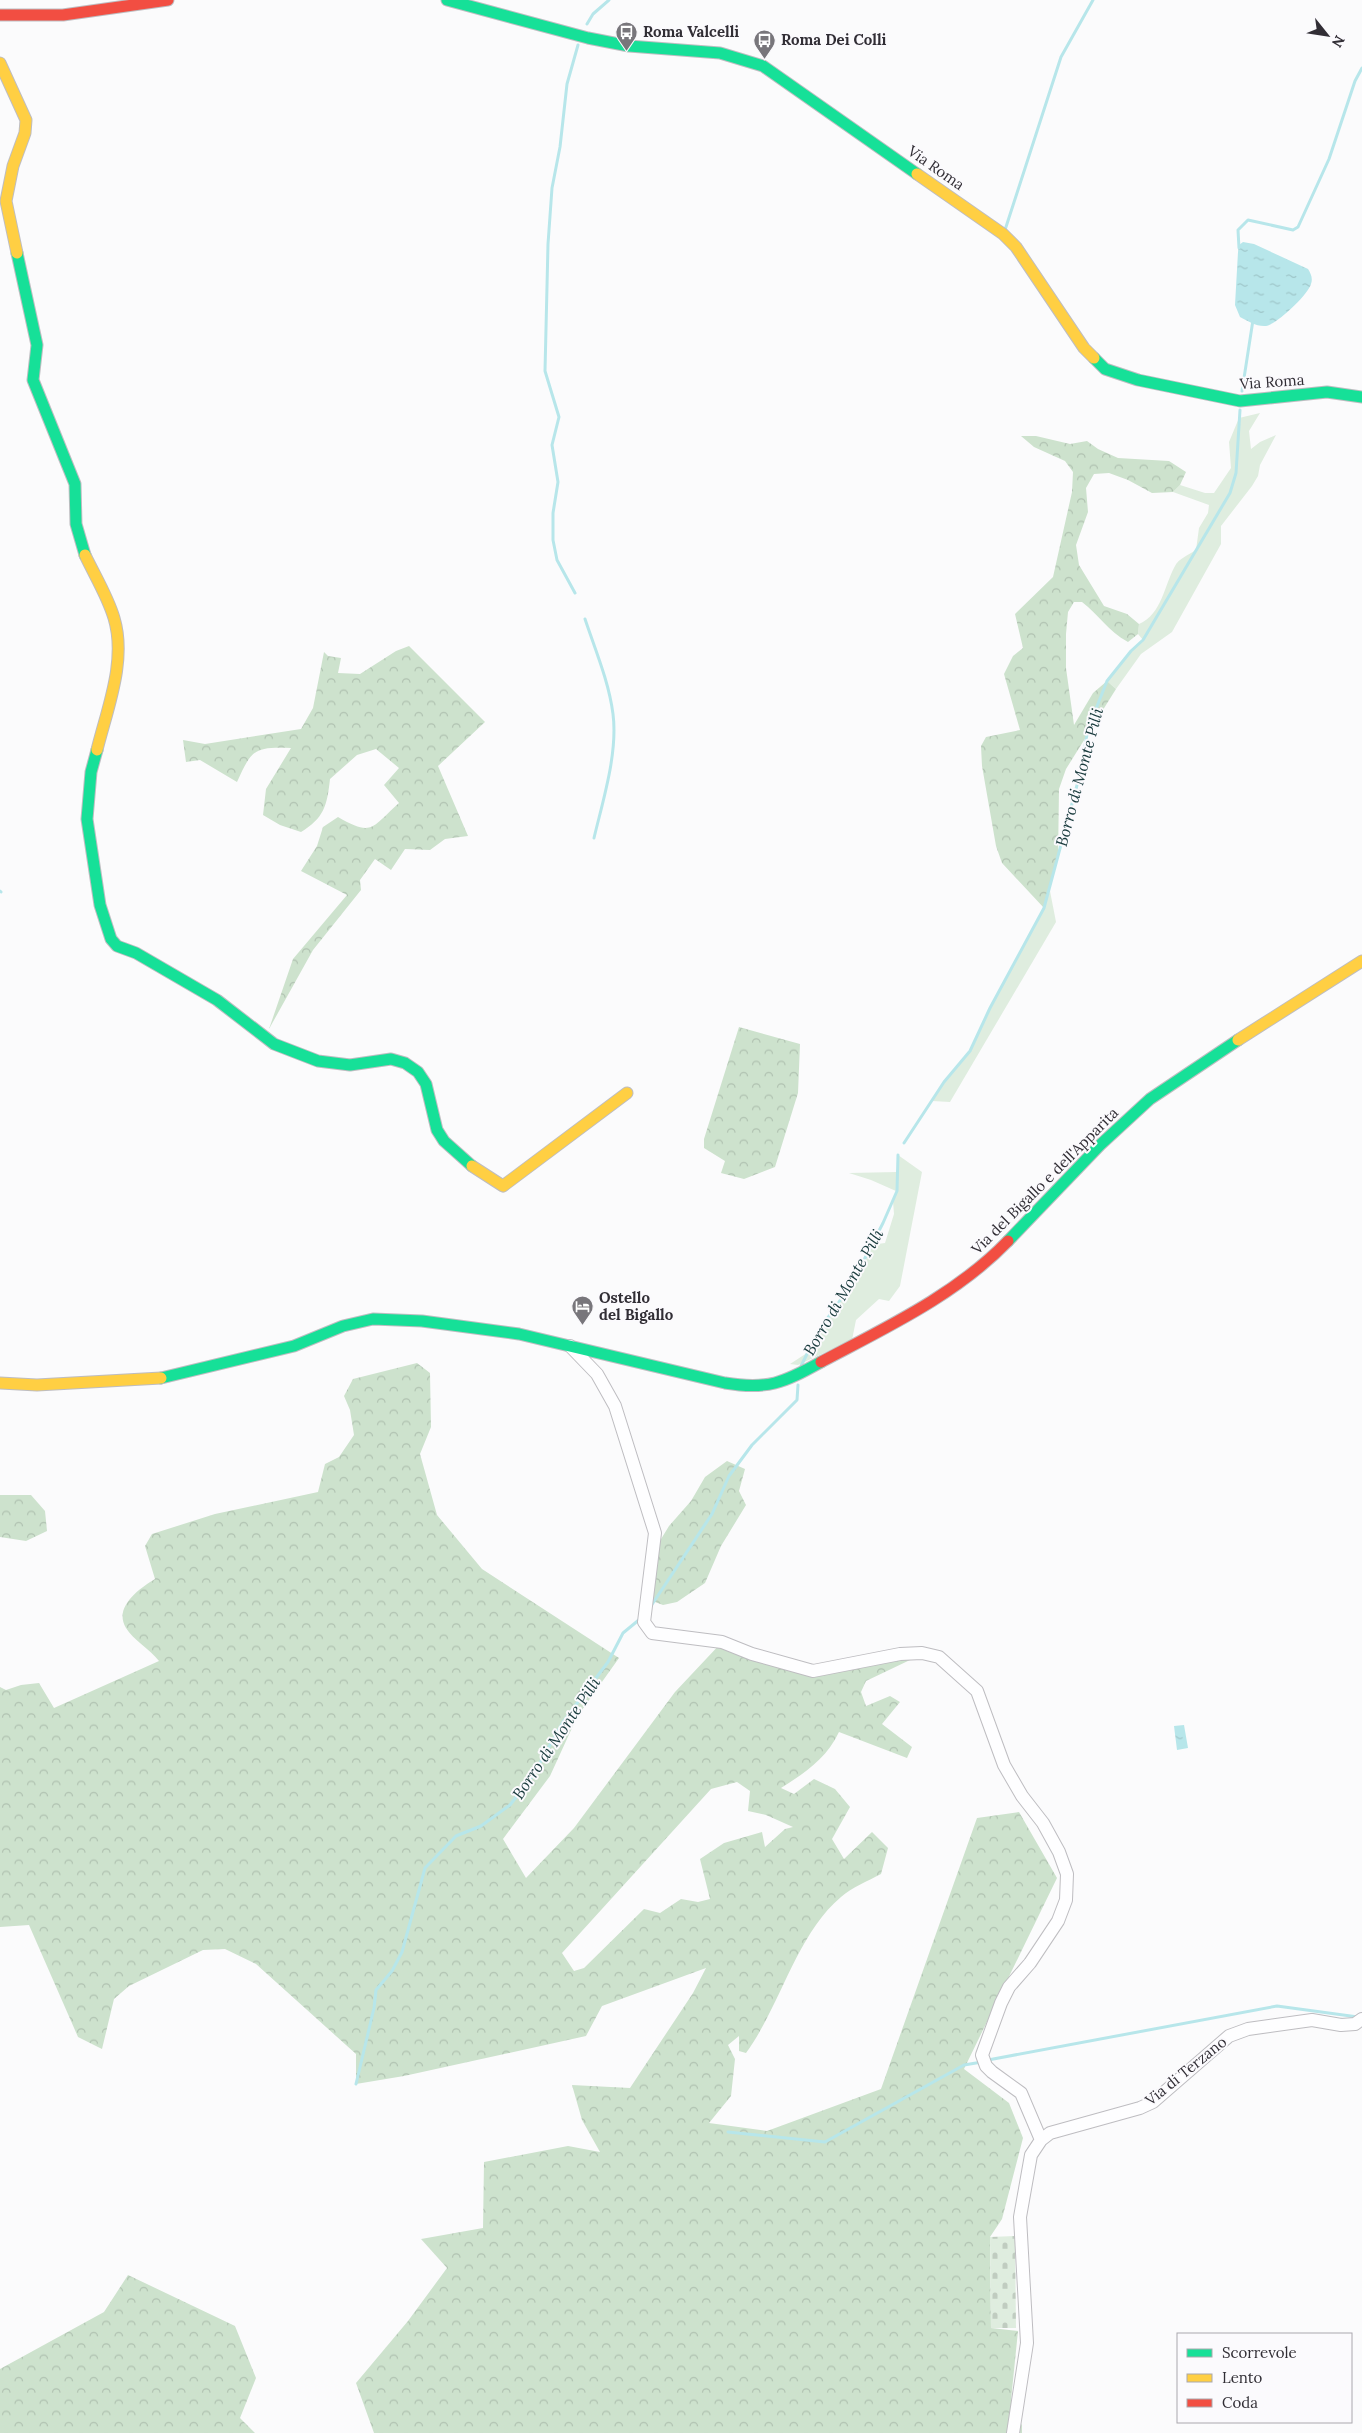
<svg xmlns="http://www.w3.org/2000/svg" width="1362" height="2433" viewBox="0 0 1362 2433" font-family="Lora,serif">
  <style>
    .grass { fill: #dfeddf }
    .forest { fill: url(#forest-crowns); fill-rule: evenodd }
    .cemetery { fill: url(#cemetery-stones) }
    .water { fill: url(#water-ripples) }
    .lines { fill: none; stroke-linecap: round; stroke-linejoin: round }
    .stream { stroke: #b7e6ea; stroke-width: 3 }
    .street-casing { stroke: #bebdc1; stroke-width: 14 }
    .fast-casing { stroke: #bebdc1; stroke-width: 13 }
    .slow-casing { stroke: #bebdc1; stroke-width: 13 }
    .jam-casing { stroke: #bebdc1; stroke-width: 13 }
    .street { stroke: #fefeff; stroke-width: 12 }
    .fast { stroke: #16e098; stroke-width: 11 }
    .slow { stroke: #ffcf43; stroke-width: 11 }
    .jam { stroke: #f24e42; stroke-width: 11 }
    .labels { text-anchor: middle; stroke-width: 4; stroke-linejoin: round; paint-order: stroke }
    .poi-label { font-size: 15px; font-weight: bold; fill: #312e35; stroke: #fbfafd; text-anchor: start }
    .street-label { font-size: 15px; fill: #312e35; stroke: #fbfafd }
    .water-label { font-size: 16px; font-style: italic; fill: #193b3d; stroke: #fbfafd }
  </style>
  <defs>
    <pattern id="forest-crowns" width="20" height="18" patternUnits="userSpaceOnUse" patternTransform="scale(1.25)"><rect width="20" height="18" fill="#cde2cd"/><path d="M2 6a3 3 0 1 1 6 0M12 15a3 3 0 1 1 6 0" fill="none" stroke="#b0c2b1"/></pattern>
    <pattern id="cemetery-stones" width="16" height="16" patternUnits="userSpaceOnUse" patternTransform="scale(1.25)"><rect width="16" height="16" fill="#dfeddf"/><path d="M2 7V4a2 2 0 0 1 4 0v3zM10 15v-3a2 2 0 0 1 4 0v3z" fill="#c0ccc0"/></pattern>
    <pattern id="water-ripples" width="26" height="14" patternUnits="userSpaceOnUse" patternTransform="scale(1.25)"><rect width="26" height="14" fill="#b7e6ea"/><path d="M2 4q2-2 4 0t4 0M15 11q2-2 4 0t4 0" fill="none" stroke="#9ec6c9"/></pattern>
  </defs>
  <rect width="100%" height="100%" fill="#fbfbfc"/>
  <!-- grass -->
  <path class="grass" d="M1260,413L1249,431L1251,449L1260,442L1276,435L1260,465L1258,476L1252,486L1221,526V544L1172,632L1141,654L1116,689L1107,681L1131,651L1143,640L1138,634L1139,624C1162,614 1164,586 1175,566C1178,559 1190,554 1196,550L1199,528L1208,513L1209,505L1173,492L1180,485L1205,493H1214L1231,468L1229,442L1239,418Z
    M1050,891L1056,922L950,1102L932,1101L944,1082L970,1051L990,1008L1044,908Z
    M898,1155L922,1172L900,1286L889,1301L879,1299L856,1320L852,1340L798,1365L790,1364L807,1353L819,1330L851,1285L870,1245L885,1243L894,1214L893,1201L896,1191L871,1180L849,1173L897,1172Z"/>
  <!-- forest -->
  <path class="forest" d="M1021,436H1036L1070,444L1087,441L1098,449L1118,458L1169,461L1186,472L1180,485L1173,492L1152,493L1128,480L1109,473L1094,474L1086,488L1088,512L1076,545L1079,565L1104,606L1127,614L1139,624L1138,634L1128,642C1108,631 1099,615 1082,602H1074L1068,612L1066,634V668L1074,725L1093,693L1107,681L1116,689L1066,769L1059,789L1058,859L1044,908L1002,863L996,846L982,766L981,746L986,737L1020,730L1004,674L1013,656L1023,648L1015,614L1053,577L1072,492L1073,472L1065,461L1034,447Z
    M409,646L485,722L438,766L468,836L445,839L430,850L405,849L391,870L375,859L360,880L361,890L313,950L269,1029L293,959L347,895L301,871L317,846L323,827L338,817C373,837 371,828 399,803L384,785L399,768L376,749L357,755L330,779C327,806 324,818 301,832L280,825L263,815L266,789L291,748C254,747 252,749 237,782L200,760L186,762L183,740L205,744L301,729L313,708L324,652L328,656L341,658L338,673L360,674L396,651Z
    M739,1027L800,1044L798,1093L775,1167L744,1179L721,1173L725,1161L704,1148V1139Z
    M417,1363L430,1373L431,1427L420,1454L437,1515L482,1569L619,1658L577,1717L550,1776L503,1839L526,1878L574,1828L675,1692L722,1642L813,1671L900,1654L910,1660L866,1681L861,1692L866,1706L890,1696L900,1702L882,1724L912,1747L907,1758L839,1732C826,1759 806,1772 781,1788L794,1794L814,1779L835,1789L850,1807L832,1839L844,1859L872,1832L888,1848L881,1874C868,1881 852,1887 841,1897C796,1935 781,2005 746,2053L739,2051V2036L728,2045L735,2059L731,2096L709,2123L767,2131L881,2089L977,1818L1019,1812L1057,1878L964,2069L1009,2103L1023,2138L1002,2219L990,2237L991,2328L1018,2331L1011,2400L1022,2426V2433H374L356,2383L408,2321L447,2268L421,2239L483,2228L484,2162L568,2146L600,2152L582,2120L572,2085L630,2088L693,1993L706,1968L602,2006L586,2036L404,2076L356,2084V2054L256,1964L225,1949L203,1950L129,1986L114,1999L102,2049L78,2037L29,1925L0,1927V1687L6,1690L21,1685L39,1683L54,1708L159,1661C150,1649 133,1640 126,1628C113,1607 140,1588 155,1579L145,1546L152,1534L215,1514L318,1492L325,1464L339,1457L354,1435L350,1410L344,1396L353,1379ZM737,1782L750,1791L748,1811L766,1815L793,1827L785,1829L765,1847L762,1832L724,1843L700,1859L710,1899L698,1902L681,1899L660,1913L644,1909L584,1968L574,1971L562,1953L711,1789Z
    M727,1461L745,1469L739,1491L746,1505L721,1546L705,1583L677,1602L663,1605L647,1599L655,1549L669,1526L691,1501L705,1477Z
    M0,1495H31L45,1511L47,1531L26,1541L0,1537Z
    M128,2275L235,2326L256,2378L240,2418L255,2433H0V2369L104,2312Z"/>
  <!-- cemetery -->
  <path class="cemetery" d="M1015,2236L1016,2328H991L990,2237Z"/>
  <!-- water -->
  <path class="water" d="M1243,242L1254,244L1308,269C1311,274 1313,278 1311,284C1308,295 1277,324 1266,326C1257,327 1248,321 1240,317L1235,305L1238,252L1239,245Z
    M1184,1725L1188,1748L1177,1750L1174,1726Z"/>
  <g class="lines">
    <!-- stream -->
    <path class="stream" d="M587,24L593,14L609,0
      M1005,230L1061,57L1093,0
      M1239,248L1238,230L1248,220L1293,230L1298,227L1329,159L1355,81L1362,68
      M1242,391L1253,320
      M575,593L557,560L553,540V513L558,482L552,445L559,417L545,371L548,244L552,188L560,147L567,84L578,45
      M585,619C595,649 609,682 613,714C618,753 603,800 594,838
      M0,891L1,892
      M904,1143L944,1082L970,1051L990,1008L1044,908L1080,774L1088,729L1107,681L1131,651L1143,640L1230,493L1236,473L1240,410
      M801,1366L819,1330L851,1285L883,1223L897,1191L898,1155
      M651,1606L712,1514L729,1476L752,1445L797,1400L798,1385
      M988,2060L1277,2006L1358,2017
      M356,2084L374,2008L376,1990L392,1971L402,1952L425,1868L456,1836L481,1826L510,1805L533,1775L563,1722L608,1662L623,1633L640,1619
      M728,2132L825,2142L964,2065L982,2062"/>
    <defs>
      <path id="street" d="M570,1346L597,1374L615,1406L655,1533L644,1622L652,1633L722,1642L752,1654L813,1671L900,1654L922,1653L939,1657L977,1691L1004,1765L1022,1796L1043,1823L1059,1852L1067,1874L1066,1900L1058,1921L1030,1963L1009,1987L1001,2003L982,2055L986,2066L992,2072L1021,2093L1041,2140
        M1013,2433L1027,2343L1020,2217L1031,2155L1041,2140L1050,2133L1140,2108L1153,2102L1229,2036L1248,2029L1312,2020L1341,2025L1355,2024L1362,2019"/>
      <path id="fast" d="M447,0L588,38L629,46L720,53L763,66L917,174
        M17,253L37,345L33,380L75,484L76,524L85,555
        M1094,358L1105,369L1138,380L1240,401L1327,392L1362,397
        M97,750L91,772L87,819L100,905L111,939L117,946L136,953L217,1000L274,1044L318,1061L350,1065L391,1059L405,1063L418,1072L426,1084L437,1130L444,1141L472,1166
        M1008,1241L1100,1145L1150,1099L1238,1040
        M161,1378L294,1346L343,1326L373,1319L422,1321L519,1334L725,1383C768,1390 783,1383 821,1362"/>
      <path id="slow" d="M0,63L26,120L25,133L13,166L6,201L17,253
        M917,174L1003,234L1016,247L1084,348L1094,358
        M85,555C95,576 108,597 114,618C127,661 107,709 97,750
        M1238,1040L1362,961
        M472,1166L503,1186L627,1093
        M0,1383L37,1385L161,1378"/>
      <path id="jam" d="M0,15H63L168,0
        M821,1362C885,1328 956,1295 1008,1241"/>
    </defs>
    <!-- street casing -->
    <use href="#street" class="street-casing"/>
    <!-- fast casing -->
    <use href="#fast" class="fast-casing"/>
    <!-- slow casing -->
    <use href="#slow" class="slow-casing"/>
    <!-- jam casing -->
    <use href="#jam" class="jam-casing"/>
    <!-- street -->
    <use href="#street" class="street"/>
    <!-- fast -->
    <use href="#fast" class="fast"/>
    <!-- slow -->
    <use href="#slow" class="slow"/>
    <!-- jam -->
    <use href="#jam" class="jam"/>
  </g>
  <!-- icons -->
  <defs>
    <symbol id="bus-pin" viewBox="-11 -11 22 30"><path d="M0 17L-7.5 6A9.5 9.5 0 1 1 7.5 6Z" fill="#78767b" stroke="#fbfafd"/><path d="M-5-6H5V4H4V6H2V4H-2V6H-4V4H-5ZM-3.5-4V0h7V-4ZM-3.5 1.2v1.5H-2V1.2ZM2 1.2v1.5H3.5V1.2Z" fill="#fff"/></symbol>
    <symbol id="hotel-pin" viewBox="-11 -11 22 30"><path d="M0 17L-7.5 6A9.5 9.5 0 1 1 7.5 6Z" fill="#78767b" stroke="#fbfafd"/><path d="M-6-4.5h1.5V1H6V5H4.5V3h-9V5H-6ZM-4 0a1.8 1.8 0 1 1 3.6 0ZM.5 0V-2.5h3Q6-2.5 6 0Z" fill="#fff"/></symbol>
  </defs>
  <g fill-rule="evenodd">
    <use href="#bus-pin" x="614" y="20" width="25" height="34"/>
    <use href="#bus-pin" x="752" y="28" width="25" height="34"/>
    <use href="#hotel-pin" x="570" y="1294" width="25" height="34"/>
  </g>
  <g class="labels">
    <!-- poi labels -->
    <g class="poi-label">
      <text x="643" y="37">Roma Valcelli</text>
      <text x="781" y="45">Roma Dei Colli</text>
      <text x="599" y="1303">Ostello<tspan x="599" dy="17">del Bigallo</tspan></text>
    </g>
    <!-- street labels -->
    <g class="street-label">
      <text transform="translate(936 168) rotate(35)" y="5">Via Roma</text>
      <text transform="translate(1272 382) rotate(-4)" y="5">Via Roma</text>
      <text transform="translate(1045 1181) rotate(-45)" y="5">Via del Bigallo e dell'Apparita</text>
      <text transform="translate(1186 2071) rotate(-39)" y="5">Via di Terzano</text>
    </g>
    <!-- water labels -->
    <g class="water-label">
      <text transform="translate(1079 777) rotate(-75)" y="6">Borro di Monte Pilli</text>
      <text transform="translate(843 1292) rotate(-60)" y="6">Borro di Monte Pilli</text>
      <text transform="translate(556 1738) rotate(-56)" y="6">Borro di Monte Pilli</text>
    </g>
  </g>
  <!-- legend -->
  <rect x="1177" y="2333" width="175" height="90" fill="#fbfafd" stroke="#aaa8ad"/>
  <rect x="1187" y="2349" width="25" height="8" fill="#16e098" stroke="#aaa8ad"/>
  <text x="1222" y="2358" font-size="15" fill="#312e35">Scorrevole</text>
  <rect x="1187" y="2374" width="25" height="8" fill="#ffcf43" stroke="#aaa8ad"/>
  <text x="1222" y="2383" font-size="15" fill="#312e35">Lento</text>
  <rect x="1187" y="2399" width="25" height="8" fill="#f24e42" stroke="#aaa8ad"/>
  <text x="1222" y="2408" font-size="15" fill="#312e35">Coda</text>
  <!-- north arrow -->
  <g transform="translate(1327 35) rotate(120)" stroke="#fbfafd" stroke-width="4" paint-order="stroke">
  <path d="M0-4L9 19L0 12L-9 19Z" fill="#312e35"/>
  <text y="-8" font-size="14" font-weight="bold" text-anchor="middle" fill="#312e35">N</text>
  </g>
</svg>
